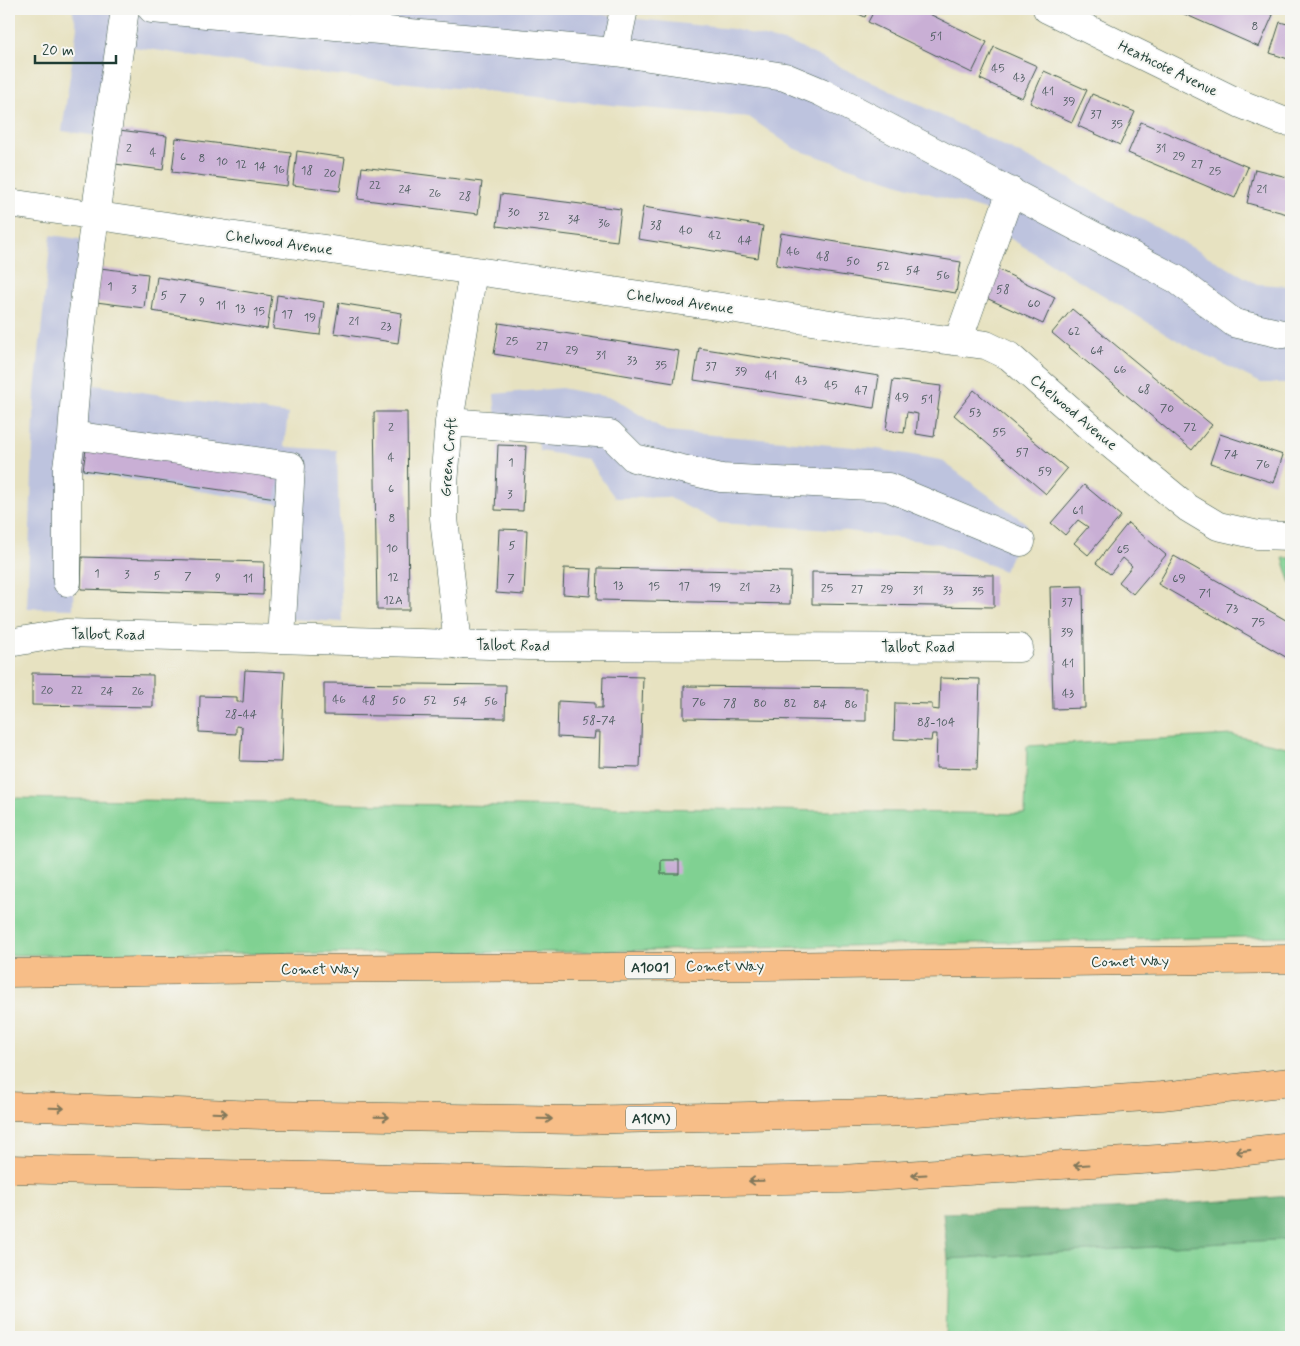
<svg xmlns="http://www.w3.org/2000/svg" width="1300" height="1346" viewBox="0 0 1300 1346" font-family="Mynerve,sans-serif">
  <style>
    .industrial { fill: #bdc3de }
    .green { fill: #80d192; stroke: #508763 }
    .forest { fill: #68b37c; stroke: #447858 }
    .building { fill: #c9afd5 }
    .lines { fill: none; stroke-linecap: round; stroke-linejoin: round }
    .minor-casing { stroke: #3d5649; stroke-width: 29 }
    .major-casing { stroke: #3d5649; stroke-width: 29 }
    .highway-casing { stroke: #3d5649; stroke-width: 29 }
    .minor { stroke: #fff; stroke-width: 28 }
    .major { stroke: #f7be88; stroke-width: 28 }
    .highway { stroke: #f7be88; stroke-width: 28 }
    .oneway { stroke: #80775a }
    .labels { text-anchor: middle; stroke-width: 4; stroke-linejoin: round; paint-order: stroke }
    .number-label { font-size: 12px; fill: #4a5a5c }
    .shield { fill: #f6f6f2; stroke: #60746d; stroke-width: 1 }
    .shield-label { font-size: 14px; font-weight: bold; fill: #1f3d34 }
    .street-label { font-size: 15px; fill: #1f3d34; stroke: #f6f6f2 }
  </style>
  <rect width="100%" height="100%" fill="#f6f6f2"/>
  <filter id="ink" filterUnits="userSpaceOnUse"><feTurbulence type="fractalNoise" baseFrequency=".02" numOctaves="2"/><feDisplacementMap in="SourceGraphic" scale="10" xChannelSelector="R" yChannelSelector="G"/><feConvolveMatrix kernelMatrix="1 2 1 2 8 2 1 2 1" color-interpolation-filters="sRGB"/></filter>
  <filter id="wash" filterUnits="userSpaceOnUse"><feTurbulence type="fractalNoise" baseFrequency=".0096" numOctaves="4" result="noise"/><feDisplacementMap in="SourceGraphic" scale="20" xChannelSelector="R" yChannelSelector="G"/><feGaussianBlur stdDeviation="1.12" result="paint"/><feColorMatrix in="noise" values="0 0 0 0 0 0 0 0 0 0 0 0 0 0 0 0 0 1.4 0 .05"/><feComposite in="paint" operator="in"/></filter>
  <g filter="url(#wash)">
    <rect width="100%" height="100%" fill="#e7e2c1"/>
    <!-- industrial -->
    <path class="industrial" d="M72,9H567L619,17L733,29L795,45L1058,172L1257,284L1291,286V383H1261L1185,345L1006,236L991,212L921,191L795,149L749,117L621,106L309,72L127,46L113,138L62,131L77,27Z
      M51,235L100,242L82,383L288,414L284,447L337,450L342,622L276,618L285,505L76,471L73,609L27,608L35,391Z
      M561,388L613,398L666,431L878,449L941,460L1027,524L1004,571L941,544L848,531L719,523L668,497L615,498L587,459L540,451L536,436L497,434L494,394Z"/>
    <!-- green -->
    <path class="green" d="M1291,558V584L1283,558Z
      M1232,735L1291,748V936L568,952L9,955V798L1025,814L1027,746Z
      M1291,1239V1337H946L948,1259Z"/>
    <!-- forest -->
    <path class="forest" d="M1291,1196V1239L948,1259L943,1213L1113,1209Z"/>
    <g id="blocks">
      <!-- building -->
      <path class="building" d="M848,9H868L865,17Z
        M875,9H919L987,42L972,73L868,22Z
        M1173,9H1258L1273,15L1259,47Z
        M1280,22L1291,25V60L1270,53Z
        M994,47L1037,66L1022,98L980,79Z
        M1044,71L1087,90L1072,122L1030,103Z
        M1092,94L1135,112L1120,145L1078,126Z
        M1141,122L1248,167L1235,198L1128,153Z
        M119,130L167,136L163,170L115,164Z
        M176,138L291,153L287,186L172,172Z
        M297,151L345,158L340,191L293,185Z
        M362,167L482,182L478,214L358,199Z
        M1255,169L1291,178V215L1247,203Z
        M501,194L621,209L617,241L497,226Z
        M643,207L763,226L758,258L638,239Z
        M781,233L961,262L956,293L776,265Z
        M100,268L148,274L144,308L96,302Z
        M995,268L1055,297L1043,324L982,296Z
        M157,277L272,296L267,329L152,311Z
        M277,295L324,302L320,335L273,329Z
        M339,303L402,313L398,343L334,333Z
        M1072,309L1212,425L1192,450L1052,333Z
        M499,323L679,351L674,383L494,354Z
        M699,348L879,376L874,408L694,380Z
        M893,380L941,386L934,437L916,434L918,414L913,413L907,412L904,433L886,430Z
        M974,390L1067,469L1046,494L954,415Z
        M374,412H407L409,610H377Z
        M1220,434L1283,455L1274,483L1210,463Z
        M498,445L526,446L523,511L495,510Z
        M86,449L279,477L276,498L83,470Z
        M1084,485L1121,516L1088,555L1074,543L1088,527L1078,520L1065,535L1051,523Z
        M1128,523L1166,555L1133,594L1119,582L1132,566L1123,558L1110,574L1096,563Z
        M499,529L527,530L524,595L496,593Z
        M1174,556L1291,623V660L1158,584Z
        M82,557L264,562L263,595L81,589Z
        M564,568L592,569L590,596L563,594Z
        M598,568L791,572L790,604L597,600Z
        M812,572L994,575V607L812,604Z
        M1083,586L1085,708L1053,709L1050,587Z
        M245,670L285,672L281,762L240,761L242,727L236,726V734L199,732L200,696L237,697V702H243Z
        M32,673L153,675V707L32,705Z
        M603,676L643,677L640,767L599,766L600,732H595L594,739L557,737L558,701L595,703V708H602Z
        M940,678L980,679L977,769L936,768L937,734H932L931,741L894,739L895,703L932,704V709L939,710Z
        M324,683L506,685L505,718L324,715Z
        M684,686L866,688V721L684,718Z
        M661,860H679V874H661Z"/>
    </g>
  </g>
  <g filter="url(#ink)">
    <use href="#blocks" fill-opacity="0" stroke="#3d5649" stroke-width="1"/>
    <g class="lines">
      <defs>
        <path id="minor" d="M125,9C105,150 81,292 72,435L291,466L281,639
          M152,9L615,52L785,77L821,92L1176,279L1234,323L1282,334L1291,333
          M1047,9L1241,104L1283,121L1291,122
          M615,52L624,9
          M9,203L729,308L862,329L986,345L1009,356L1091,428L1188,508L1218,526L1258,535L1291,536
          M958,341L1011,191
          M449,422L610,434L634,458L721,478L888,487L1021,542
          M67,582V467L72,435
          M9,643L66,633L528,646L1019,648
          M458,645L444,518V484L449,422L473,271"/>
        <path id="major" d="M9,973L279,969L767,966L1291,959"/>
        <path id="highway" d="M9,1106L263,1115L578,1120L914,1112L1162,1096L1291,1082
          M9,1169L609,1183L841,1179L1205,1156L1291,1146"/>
      </defs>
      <!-- minor casing -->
      <use href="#minor" class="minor-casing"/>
      <!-- major casing -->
      <use href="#major" class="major-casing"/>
      <!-- highway casing -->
      <use href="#highway" class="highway-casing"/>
      <!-- minor -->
      <use href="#minor" class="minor"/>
      <!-- major -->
      <use href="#major" class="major"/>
      <!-- highway -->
      <use href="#highway" class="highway"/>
    </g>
    <!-- one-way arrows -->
    <defs><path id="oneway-shaft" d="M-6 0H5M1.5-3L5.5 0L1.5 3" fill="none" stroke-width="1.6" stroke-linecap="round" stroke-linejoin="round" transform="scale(1.25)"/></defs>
    <g class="oneway">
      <use href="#oneway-shaft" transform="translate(57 1108) rotate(2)"/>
      <use href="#oneway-shaft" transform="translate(220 1113) rotate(2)"/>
      <use href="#oneway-shaft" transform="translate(382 1117) rotate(1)"/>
      <use href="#oneway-shaft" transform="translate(545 1119) rotate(1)"/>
      <use href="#oneway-shaft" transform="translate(1243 1151) rotate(173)"/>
      <use href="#oneway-shaft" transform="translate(1081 1165) rotate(176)"/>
      <use href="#oneway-shaft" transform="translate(919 1175) rotate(177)"/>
      <use href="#oneway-shaft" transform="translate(756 1181) rotate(179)"/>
    </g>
  </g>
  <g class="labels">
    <!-- number labels -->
    <g class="number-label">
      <text x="1255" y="30">8</text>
      <text x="936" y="40">51</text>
      <text x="998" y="72">45</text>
      <text x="1019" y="81">43</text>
      <text x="1048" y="95">41</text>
      <text x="1069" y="105">39</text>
      <text x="1096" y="118">37</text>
      <text x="1117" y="128">35</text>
      <text x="129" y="152">2</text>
      <text x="1161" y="152">31</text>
      <text x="153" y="156">4</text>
      <text x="183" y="160">6</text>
      <text x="1179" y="160">29</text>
      <text x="202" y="162">8</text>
      <text x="222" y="165">10</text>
      <text x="241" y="168">12</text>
      <text x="1197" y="168">27</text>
      <text x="260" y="170">14</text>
      <text x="279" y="173">16</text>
      <text x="307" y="174">18</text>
      <text x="1215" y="175">25</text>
      <text x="330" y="177">20</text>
      <text x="375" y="189">22</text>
      <text x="405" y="193">24</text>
      <text x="1262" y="193">21</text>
      <text x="435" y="197">26</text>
      <text x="465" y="200">28</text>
      <text x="514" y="216">30</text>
      <text x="544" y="220">32</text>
      <text x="574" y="223">34</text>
      <text x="604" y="227">36</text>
      <text x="656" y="229">38</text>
      <text x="686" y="234">40</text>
      <text x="715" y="239">42</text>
      <text x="745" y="244">44</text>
      <text x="793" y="255">46</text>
      <text x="823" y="260">48</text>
      <text x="853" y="265">50</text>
      <text x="883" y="270">52</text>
      <text x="913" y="274">54</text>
      <text x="943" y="279">56</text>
      <text x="110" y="290">1</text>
      <text x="134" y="293">3</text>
      <text x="1003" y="293">58</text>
      <text x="164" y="299">5</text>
      <text x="183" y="302">7</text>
      <text x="202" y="305">9</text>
      <text x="1034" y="307">60</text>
      <text x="221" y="309">11</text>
      <text x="240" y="312">13</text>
      <text x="259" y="315">15</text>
      <text x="287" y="318">17</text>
      <text x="310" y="321">19</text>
      <text x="354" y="325">21</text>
      <text x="386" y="330">23</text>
      <text x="1074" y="335">62</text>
      <text x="512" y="345">25</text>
      <text x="542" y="350">27</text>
      <text x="572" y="354">29</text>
      <text x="1097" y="354">64</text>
      <text x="601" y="359">31</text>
      <text x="632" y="364">33</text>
      <text x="661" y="369">35</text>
      <text x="711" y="370">37</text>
      <text x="1120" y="373">66</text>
      <text x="741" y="375">39</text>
      <text x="771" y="379">41</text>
      <text x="801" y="384">43</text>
      <text x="831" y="389">45</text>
      <text x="1144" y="393">68</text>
      <text x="861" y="394">47</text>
      <text x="902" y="401">49</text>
      <text x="927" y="403">51</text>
      <text x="1167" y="412">70</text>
      <text x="975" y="416">53</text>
      <text x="391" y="431">2</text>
      <text x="1190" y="431">72</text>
      <text x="999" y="436">55</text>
      <text x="1022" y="456">57</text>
      <text x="1231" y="458">74</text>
      <text x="391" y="461">4</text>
      <text x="511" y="466">1</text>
      <text x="1263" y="468">76</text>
      <text x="1045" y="475">59</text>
      <text x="391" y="492">6</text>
      <text x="510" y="498">3</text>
      <text x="1078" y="514">61</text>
      <text x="392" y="522">8</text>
      <text x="512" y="549">5</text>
      <text x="392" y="552">10</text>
      <text x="1123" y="553">65</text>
      <text x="97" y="577">1</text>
      <text x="127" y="578">3</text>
      <text x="157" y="579">5</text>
      <text x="188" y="580">7</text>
      <text x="218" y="581">9</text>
      <text x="393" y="581">12</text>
      <text x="248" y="582">11</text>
      <text x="511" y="582">7</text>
      <text x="1179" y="582">69</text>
      <text x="618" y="589">13</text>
      <text x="654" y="590">15</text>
      <text x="684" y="590">17</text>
      <text x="715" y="591">19</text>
      <text x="745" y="591">21</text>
      <text x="775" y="592">23</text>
      <text x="827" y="592">25</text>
      <text x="857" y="593">27</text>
      <text x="887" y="593">29</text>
      <text x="918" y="594">31</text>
      <text x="948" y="594">33</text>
      <text x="978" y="595">35</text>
      <text x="1205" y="597">71</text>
      <text x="393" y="604">12A</text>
      <text x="1067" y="606">37</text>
      <text x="1232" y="612">73</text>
      <text x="1258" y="626">75</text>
      <text x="1067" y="636">39</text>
      <text x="1068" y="667">41</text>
      <text x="47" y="694">20</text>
      <text x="77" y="694">22</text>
      <text x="107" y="695">24</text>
      <text x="138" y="695">26</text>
      <text x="1068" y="697">43</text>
      <text x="339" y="703">46</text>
      <text x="369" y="704">48</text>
      <text x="399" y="704">50</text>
      <text x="430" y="704">52</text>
      <text x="460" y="705">54</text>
      <text x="491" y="705">56</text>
      <text x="699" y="706">76</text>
      <text x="730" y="707">78</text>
      <text x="760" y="707">80</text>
      <text x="790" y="707">82</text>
      <text x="820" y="708">84</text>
      <text x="851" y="708">86</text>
      <text x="241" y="718">28-44</text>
      <text x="599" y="724">58-74</text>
      <text x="936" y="726">88-104</text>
    </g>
    <!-- shield labels -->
    <g class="shield">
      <rect x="625" y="955.5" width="50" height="23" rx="4"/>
      <rect x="626" y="1106.5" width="50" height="23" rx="4"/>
    </g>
    <g class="shield-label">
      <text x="650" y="972">A1001</text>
      <text x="651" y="1123">A1(M)</text>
    </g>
    <!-- street labels -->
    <g class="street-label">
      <text transform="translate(1168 68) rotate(26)" y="5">Heathcote Avenue</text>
      <text transform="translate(279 242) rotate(8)" y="5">Chelwood Avenue</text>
      <text transform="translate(680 301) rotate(8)" y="5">Chelwood Avenue</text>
      <text transform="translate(1074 412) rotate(40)" y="5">Chelwood Avenue</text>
      <text transform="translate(448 457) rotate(-86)" y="5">Green Croft</text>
      <text transform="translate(108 634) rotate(1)" y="5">Talbot Road</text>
      <text transform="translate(513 645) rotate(1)" y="5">Talbot Road</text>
      <text x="918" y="652">Talbot Road</text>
      <text transform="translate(1130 961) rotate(-1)" y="5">Comet Way</text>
      <text x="725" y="971">Comet Way</text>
      <text x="320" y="974">Comet Way</text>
    </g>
  </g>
  <!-- margin -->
  <rect width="1300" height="1346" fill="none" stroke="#f6f6f2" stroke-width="30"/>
  <!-- scale -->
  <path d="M35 55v8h81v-8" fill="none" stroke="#1f3d34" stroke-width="2.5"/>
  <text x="42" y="55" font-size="15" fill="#1f3d34" stroke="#f6f6f2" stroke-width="4" paint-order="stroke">20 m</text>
</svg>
